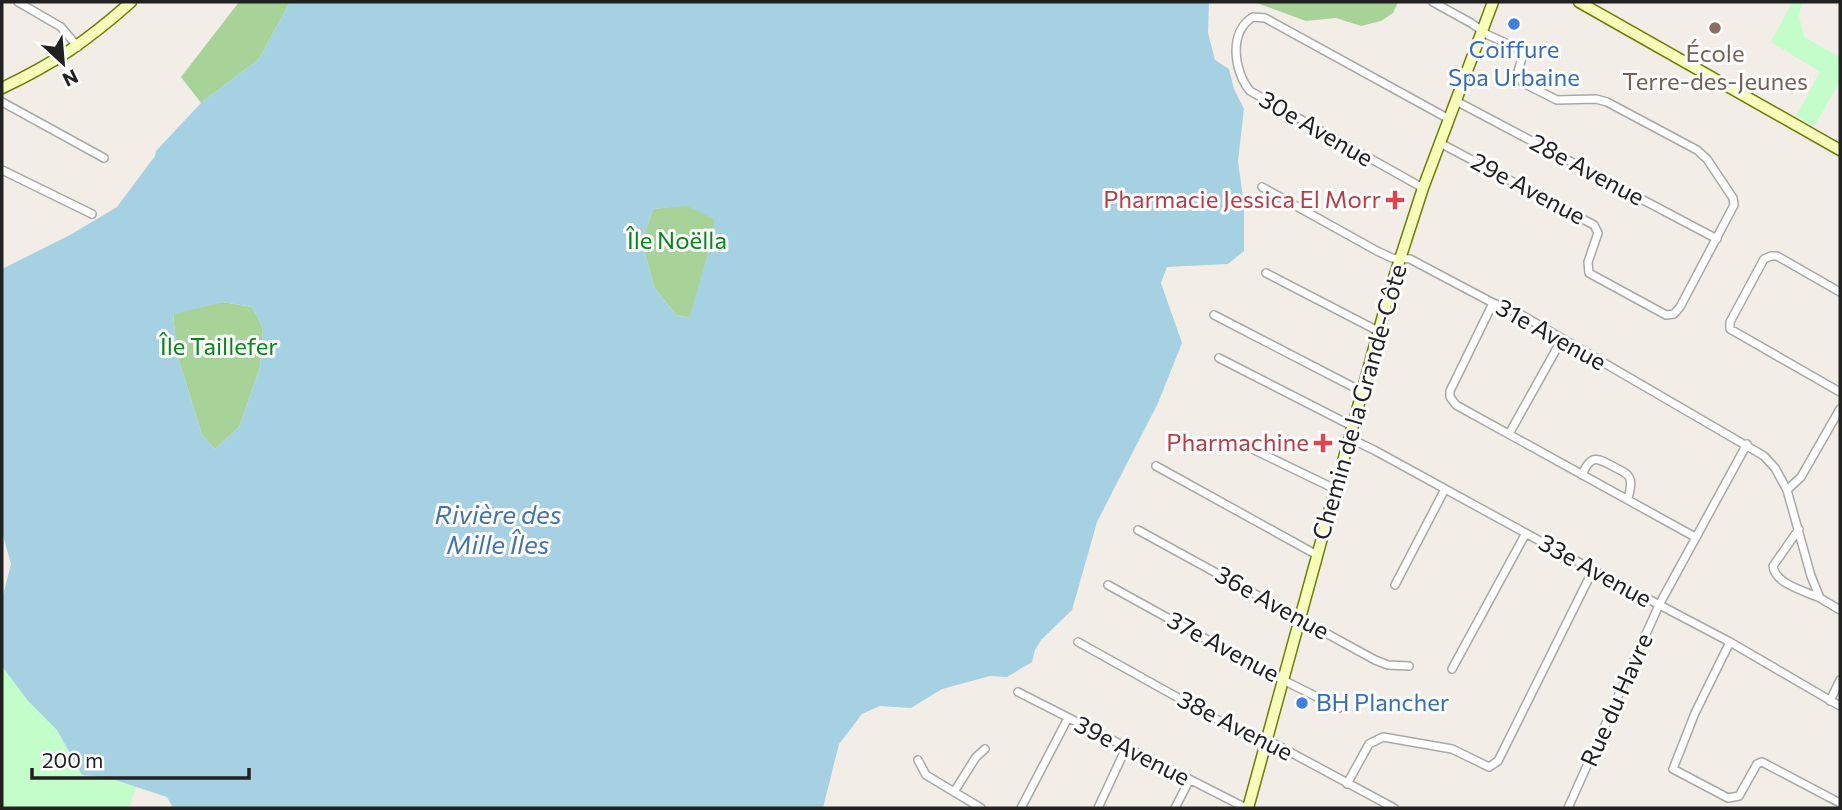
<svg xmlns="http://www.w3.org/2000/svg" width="1842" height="810" viewBox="0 0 1842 810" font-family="Commissioner,sans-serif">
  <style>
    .forest { fill: #a7d399 }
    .park { fill: #c2fdca }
    .water { fill: #a5d1e2; fill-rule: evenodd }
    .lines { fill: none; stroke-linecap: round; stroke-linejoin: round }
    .street-casing { stroke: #a8a8a8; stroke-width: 10 }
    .secondary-casing { stroke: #6b7f00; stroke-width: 13 }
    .street { stroke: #fff; stroke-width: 7 }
    .secondary { stroke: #f7feb9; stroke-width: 10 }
    .shop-dot { fill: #3f7fe0; stroke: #fff; stroke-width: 2.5 }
    .education-dot { fill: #8d6e63; stroke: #fff; stroke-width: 2.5 }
    .health-dot { fill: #e0444e; stroke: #fff; stroke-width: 2.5 }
    .labels { text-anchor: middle; stroke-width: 6; stroke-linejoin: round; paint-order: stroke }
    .shop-label { font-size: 24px; fill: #366cbe; stroke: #fff }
    .education-label { font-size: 24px; fill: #785e54; stroke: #fff }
    .street-label { font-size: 24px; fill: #212121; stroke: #fff }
    .health-label { font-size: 24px; fill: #be3a42; stroke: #fff; text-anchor: end }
    .park-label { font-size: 24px; fill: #048916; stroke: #fff }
    .water-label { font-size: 26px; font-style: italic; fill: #4274b0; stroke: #fff }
  </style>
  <rect width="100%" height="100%" fill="#f2eee7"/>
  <!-- forest -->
  <path class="forest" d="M239,2H290L259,59L201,103L181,77Z
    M1254,2H1398L1393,13L1381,21L1361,26L1336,18L1306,21Z
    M687,205L714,218V234L690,318L676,315L654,287L642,242L653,209Z
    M223,302L252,307L263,328L260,367L239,427L215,449L202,435L177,354L173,313Z"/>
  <!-- park -->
  <path class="park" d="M1792,2H1802L1799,16L1804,37L1840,57V82L1814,126L1796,116L1820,72L1771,42Z
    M2,666L28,701L57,730L82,775L109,778L136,787L129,808H2Z"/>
  <!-- water -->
  <path class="water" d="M290,2H1209L1208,33L1215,60L1229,69L1234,89L1244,109L1238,161L1244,205V251L1228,264L1167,267L1161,283L1182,343L1158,403L1097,522L1072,610L1041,640L1035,650L1032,662L1007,677L990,676L942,689L911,708L880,706L862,714L839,744L823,808H173L167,797L109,778L82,775L57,730L28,701L2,666V599L11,564L2,532V269L70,235L117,207L155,156L156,151L201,103L259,59ZM687,206L714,219V234L689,318L676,315L654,287L642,242L653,209ZM223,302L252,307L263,328L260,367L239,427L215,449L202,435L177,354L173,314Z"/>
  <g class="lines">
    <defs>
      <path id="street" d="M18,2L61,27L78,47
        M1433,2L1471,23L1488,35L1519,49L1522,58L1517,75L1523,83L1557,100L1596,99L1607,102L1697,150L1707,159L1733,198L1734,205L1680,307L1674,314L1666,315L1589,273L1588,262L1598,233L1594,225L1440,143
        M1456,101L1717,239
        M2,102L104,158
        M2,170L92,214
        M1262,187L1377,251L1392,258L1410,259L1493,303L1520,314L1764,456L1775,468L1787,490L1811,576L1820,598L1840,610
        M1423,188L1250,91C1234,72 1228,32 1253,17L1265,18L1449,119
        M1266,273L1378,331
        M1840,292L1777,256H1771L1764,259L1730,322V329L1840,392
        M1493,303L1450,391V397L1456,405L1695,537
        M1214,315L1361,391
        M1219,358L1352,426
        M1509,434L1562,339
        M1349,438L1374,450L1593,570L1730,642L1840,706
        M1240,443L1335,489
        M1156,466L1317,555
        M1582,475C1591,453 1598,458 1616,468C1620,470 1627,473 1629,477C1633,483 1629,493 1628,499
        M1787,490L1801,477L1840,409
        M1799,529L1773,566C1775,584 1805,591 1820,598
        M1138,530L1375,660L1388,665L1409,666
        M1108,585L1253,665L1339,708
        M1395,585L1445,489
        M1078,642L1254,740L1275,744L1394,808
        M1730,642L1695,713L1673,769L1728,798L1739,796L1757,764L1762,762L1840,803
        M1452,669L1526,533
        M1018,692L1246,808
        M1830,701L1840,680
        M918,760L926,775L981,808
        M1347,784L1369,744L1383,737L1452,749L1489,767L1498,761L1593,570
        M954,792L976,757L985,749
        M1021,808L1068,718
        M1098,808L1126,748
        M1175,808L1189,781
        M1568,808L1659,605L1747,444"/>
      <path id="secondary" d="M1579,2L1840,150
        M2,88C55,63 87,41 131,2
        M1248,808L1390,290L1423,188L1493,2"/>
    </defs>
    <!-- street casing -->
    <use href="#street" class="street-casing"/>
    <!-- secondary casing -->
    <use href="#secondary" class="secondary-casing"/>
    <!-- street -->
    <use href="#street" class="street"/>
    <!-- secondary -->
    <use href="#secondary" class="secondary"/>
  </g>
  <!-- markers -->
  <g class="shop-dot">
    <circle cx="1514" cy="24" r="7"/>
    <circle cx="1302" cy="703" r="7"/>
  </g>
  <circle class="education-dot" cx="1715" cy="28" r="7"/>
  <g class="health-dot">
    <path d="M1391.5 189.5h7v7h7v7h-7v7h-7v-7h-7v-7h7z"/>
    <path d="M1319.5 432.5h7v7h7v7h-7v7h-7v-7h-7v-7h7z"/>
  </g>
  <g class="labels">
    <!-- shop labels -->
    <g class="shop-label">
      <text x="1514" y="58">Coiffure<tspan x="1514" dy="28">Spa Urbaine</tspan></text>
      <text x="1316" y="711" text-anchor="start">BH Plancher</text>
    </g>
    <!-- education labels -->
    <g class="education-label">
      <text x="1715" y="62">École<tspan x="1715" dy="28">Terre-des-Jeunes</tspan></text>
    </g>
    <!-- street labels -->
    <g class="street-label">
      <text transform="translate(1316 129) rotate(30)" y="8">30e Avenue</text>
      <text transform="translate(1587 170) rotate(28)" y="8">28e Avenue</text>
      <text transform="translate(1528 189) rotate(28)" y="8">29e Avenue</text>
      <text transform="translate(1551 335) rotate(29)" y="8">31e Avenue</text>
      <text transform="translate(1360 402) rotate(-74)" y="8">Chemin de la Grande-Côte</text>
      <text transform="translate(1595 571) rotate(29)" y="8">33e Avenue</text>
      <text transform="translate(1272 603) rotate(29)" y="8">36e Avenue</text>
      <text transform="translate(1223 647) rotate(28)" y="8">37e Avenue</text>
      <text transform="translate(1617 700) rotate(-66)" y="8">Rue du Havre</text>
      <text transform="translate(1235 726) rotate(27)" y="8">38e Avenue</text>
      <text transform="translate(1132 751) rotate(27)" y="8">39e Avenue</text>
    </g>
    <!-- health labels -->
    <g class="health-label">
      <text x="1381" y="208">Pharmacie Jessica El Morr</text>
      <text x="1309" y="451">Pharmachine</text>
    </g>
    <!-- park labels -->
    <g class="park-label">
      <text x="677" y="249">Île Noëlla</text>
      <text x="219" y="355">Île Taillefer</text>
    </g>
    <!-- water labels -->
    <g class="water-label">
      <text x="498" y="524">Rivière des<tspan x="498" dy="30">Mille Îles</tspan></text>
    </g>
  </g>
  <!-- border -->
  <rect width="1842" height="810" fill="none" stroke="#212121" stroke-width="7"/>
  <!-- north arrow -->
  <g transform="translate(63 63) rotate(154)" stroke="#ffffff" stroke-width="5" paint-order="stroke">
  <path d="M0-5L12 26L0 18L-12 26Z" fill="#212121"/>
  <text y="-10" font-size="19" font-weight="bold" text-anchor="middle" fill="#212121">N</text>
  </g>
  <!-- scale -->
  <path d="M32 768v10h217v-10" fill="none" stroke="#212121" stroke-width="3.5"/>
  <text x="42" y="768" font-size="21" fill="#212121" stroke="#ffffff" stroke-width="5" paint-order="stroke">200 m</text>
</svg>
